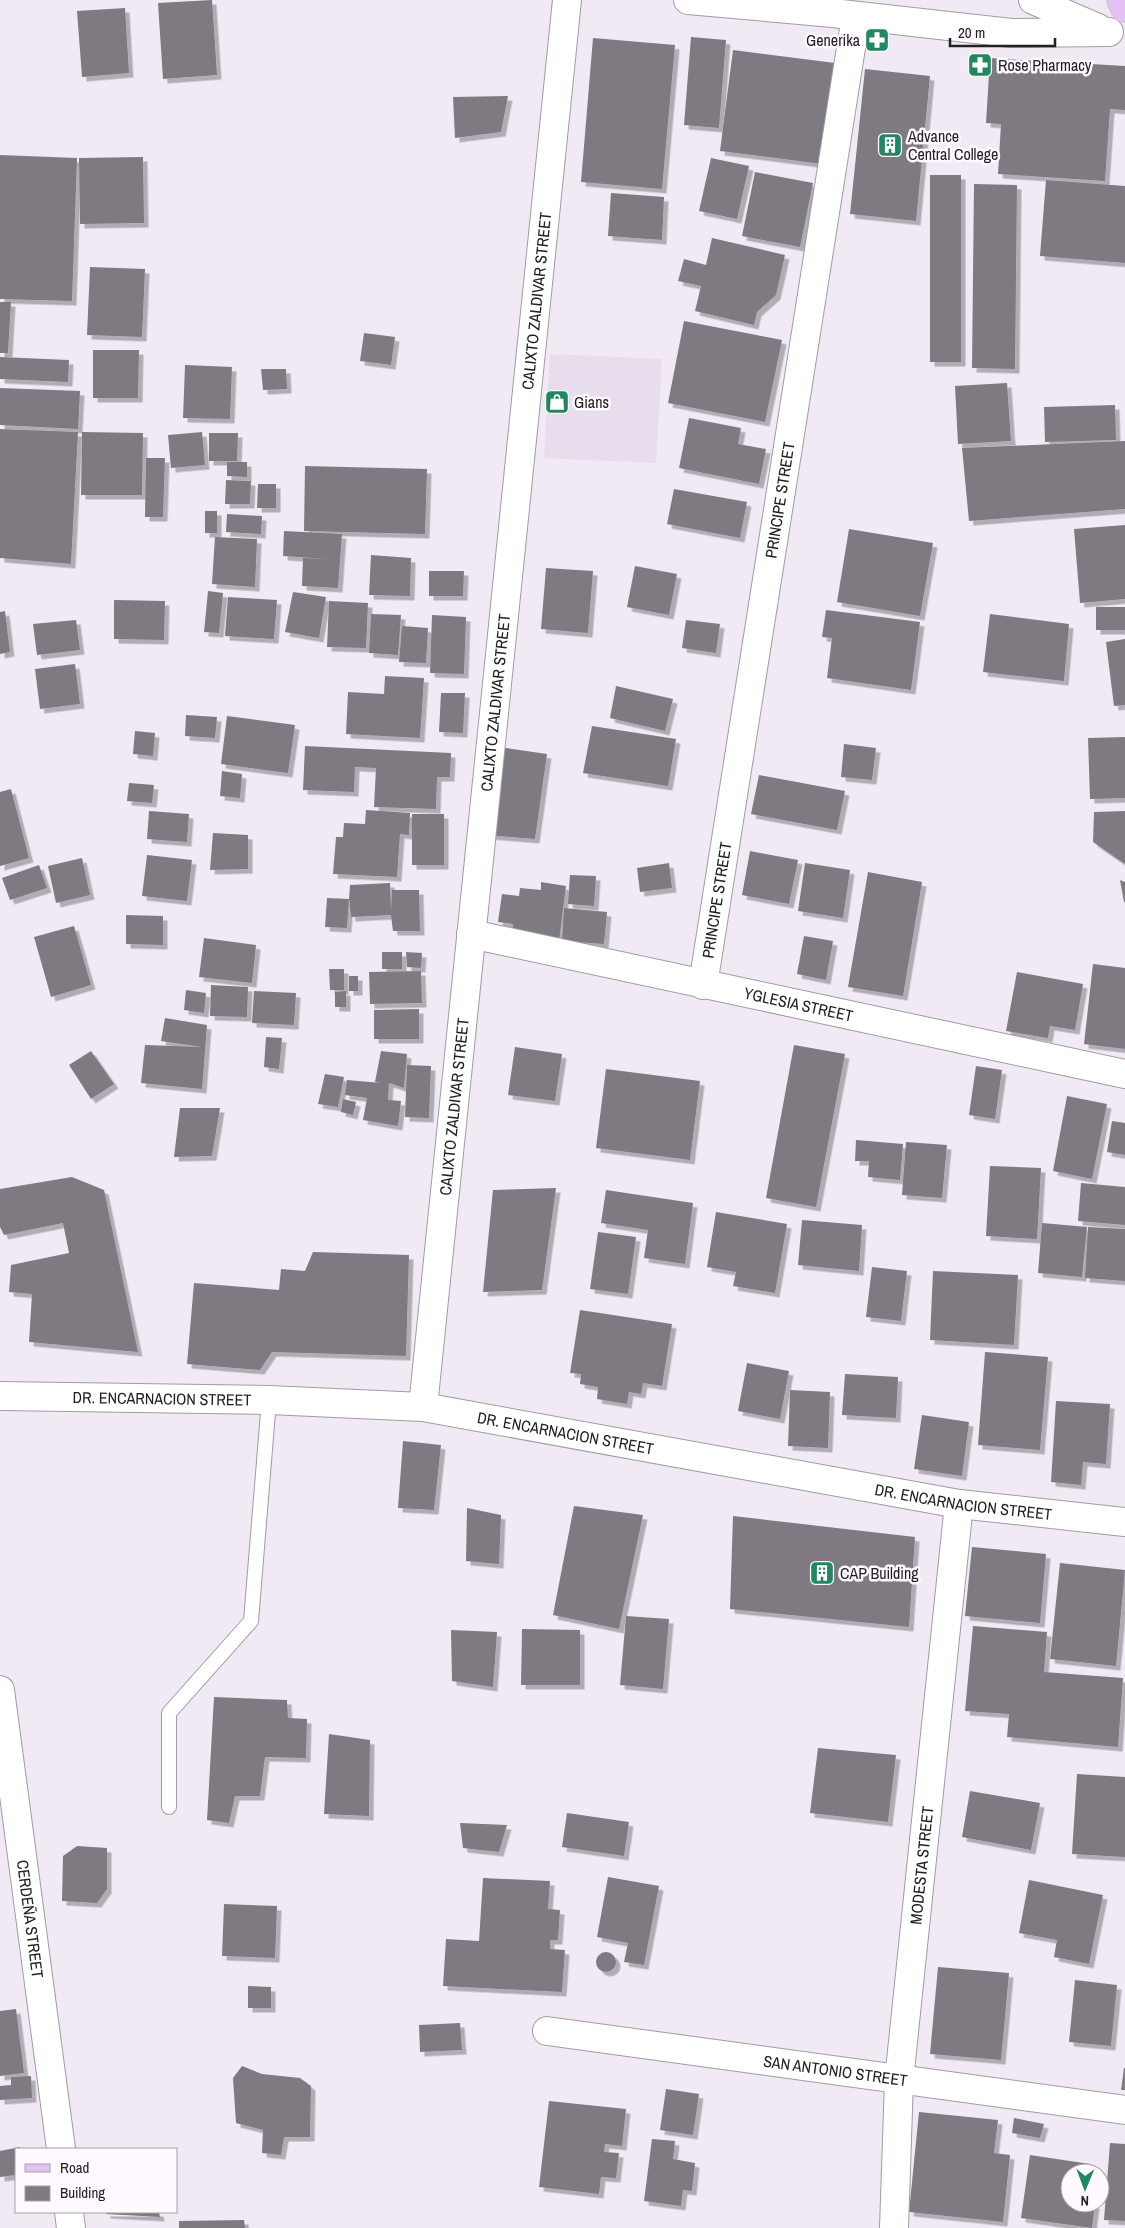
<svg xmlns="http://www.w3.org/2000/svg" width="1125" height="2228" viewBox="0 0 1125 2228" font-family="'Archivo Narrow',sans-serif">
  <style>
    .built { fill: #e7dded }
    .building { fill: #7f7982; filter: url(#shadow) }
    .lines { fill: none; stroke-linecap: round; stroke-linejoin: round }
    .lane-casing { stroke: #a19ba4; stroke-width: 16 }
    .street-casing { stroke: #a19ba4; stroke-width: 30 }
    .secondary-casing { stroke: #a19ba4; stroke-width: 30 }
    .primary-casing { stroke: #cac9ca; stroke-width: 30 }
    .lane { stroke: #fff; stroke-width: 14 }
    .street { stroke: #fff; stroke-width: 28 }
    .secondary { stroke: #fff; stroke-width: 28 }
    .primary { stroke: #e3c1f4; stroke-width: 28 }
    .labels { text-anchor: middle; stroke-width: 5; stroke-linejoin: round; paint-order: stroke }
    .poi-label { font-size: 16px; fill: #222024; stroke: #fdf9ff; text-anchor: start }
    .street-label { font-size: 16px; fill: #222024; stroke: #fdf9ff }
  </style>
  <defs>
    <filter id="shadow"><feDropShadow dx="4.5" dy="4.5" stdDeviation="0" flood-color="#0004"/></filter>
  </defs>
  <rect width="100%" height="100%" fill="#f1eaf4"/>
  <!-- built -->
  <path class="built" d="M550,354L662,359L656,463L544,458Z"/>
  <!-- building -->
  <path class="building" d="M212,0L217,75L163,79L158,3Z
    M125,8L129,73L82,77L77,11Z
    M691,37L726,40L719,128L684,125Z
    M593,38L675,45L662,189L581,182Z
    M733,50L835,63L822,164L720,151Z
    M990,58L1125,66V110L1110,109L1105,181L998,174L1001,124L986,123Z
    M865,69L930,76L916,221L850,214Z
    M508,96L501,132L455,138L453,97Z
    M0,155L77,158L72,301L0,299Z
    M143,157L144,223L80,224L79,158Z
    M711,158L749,166L737,219L699,211Z
    M755,172L813,183L800,247L742,236Z
    M930,175H961V362H930Z
    M1046,180L1125,186V263L1040,256Z
    M974,184L1017,185L1015,369L972,368Z
    M611,193L664,197L662,240L608,236Z
    M712,238L785,255L776,295L757,312L754,325L695,311L701,286L678,281L684,259L706,265Z
    M90,267L145,269L142,337L87,335Z
    M0,302H11L8,353H0Z
    M684,321L782,340L765,422L668,403Z
    M364,333L395,337L391,365L360,361Z
    M93,350H139L138,398H93Z
    M0,357L69,360L68,382L0,379Z
    M185,365L232,367L230,419L183,418Z
    M261,369H286L287,389L263,390Z
    M1007,383L1011,441L958,444L955,386Z
    M0,388L80,391L78,429L0,425Z
    M1115,405L1116,440L1045,442L1044,407Z
    M689,418L741,428L738,444L766,449L759,484L679,468Z
    M0,429L78,432L71,564L0,558Z
    M82,432L143,433L142,495H81Z
    M202,432L205,465L171,468L168,435Z
    M209,433H238L237,461H209Z
    M1125,441V509L969,521L962,448Z
    M146,458H165L163,517H145Z
    M227,462H247V477L227,476Z
    M305,466L427,469L425,534L304,531Z
    M226,480L251,481L250,504H225Z
    M258,484H276V508H257Z
    M674,489L747,502L740,538L667,524Z
    M205,511H217V533H205Z
    M227,514L262,516L261,534L226,532Z
    M1125,525V599L1080,603L1074,529Z
    M849,529L933,543L920,616L837,602Z
    M284,531L342,534L338,588L302,586L303,558L329,559L283,556Z
    M215,537L257,539L255,587L212,584Z
    M371,555L411,558L410,596L369,595Z
    M635,566L677,574L669,615L627,607Z
    M546,568L593,571L588,633L541,629Z
    M429,571H464L463,596H429Z
    M208,591L223,593L219,633L204,632Z
    M293,592L326,597L319,638L285,632Z
    M228,597L277,600L274,639L225,636Z
    M114,600L165,601L164,640L114,639Z
    M329,601L368,603L366,648L327,647Z
    M1096,607H1125V630H1096Z
    M826,610L920,622L911,690L827,678L832,638L822,637Z
    M5,611L10,652L0,654V612Z
    M371,614L401,615L398,655L369,653Z
    M990,614L1069,624L1064,681L983,672Z
    M432,615L466,617L464,674L430,673Z
    M76,620L80,650L37,655L33,624Z
    M686,620L720,624L716,653L682,648Z
    M402,626L428,628L426,663L399,662Z
    M1125,639V705L1114,706L1106,642Z
    M75,664L80,704L40,709L35,669Z
    M385,676L424,678L420,738L346,734L348,692L384,694Z
    M616,686L673,699L665,731L610,718Z
    M441,693H465L463,733L439,732Z
    M186,715L217,717L215,738L185,736Z
    M227,716L295,725L288,773L221,764Z
    M592,726L676,739L668,786L583,773Z
    M135,731L155,733L153,756L133,754Z
    M1125,737V798L1090,799L1088,738Z
    M844,744L876,748L872,780L841,777Z
    M305,746L451,753L450,777H437L436,809L374,807L376,768L355,767L354,792L303,790Z
    M499,747L547,754L535,839L487,835Z
    M222,771L242,774L240,798L220,796Z
    M759,775L845,791L837,830L751,814Z
    M129,783L154,785L152,803L127,801Z
    M11,789L29,858L0,866V792Z
    M366,810L410,813L409,835L400,834L397,877L333,874L336,837H343L344,823L365,824Z
    M149,811L189,814L187,842L147,839Z
    M1125,811V864L1093,842L1094,812Z
    M412,814H444V865H412Z
    M213,833L248,835V869L210,870Z
    M750,851L798,860L789,904L742,895Z
    M147,855L192,860L187,901L142,896Z
    M82,858L90,895L56,903L48,866Z
    M669,863L672,888L640,892L637,868Z
    M805,863L850,870L843,918L798,911Z
    M39,865L47,888L10,900L2,878Z
    M868,872L922,882L903,996L848,987Z
    M570,875L596,876L594,906L568,904Z
    M1120,880L1125,882V902H1124Z
    M541,882L566,886L559,941L511,935L513,924L498,922L502,894L519,896L520,888L541,890Z
    M390,883L391,911L392,890H419L420,931H393L391,915L351,917L349,899L350,885Z
    M327,898L349,899L347,928L325,927Z
    M564,908L607,912L604,944L562,941Z
    M126,915L163,916V945L126,944Z
    M74,926L91,985L51,997L34,937Z
    M804,936L833,941L826,980L797,974Z
    M204,938L256,945L252,983L199,977Z
    M382,952H402V969H382Z
    M406,952L422,953L421,968L407,967Z
    M1093,964L1125,968V1049L1084,1044Z
    M329,969H344V990H330Z
    M421,971L422,1003L370,1004L369,972Z
    M1017,972L1083,984L1075,1030L1050,1026L1048,1038L1006,1031Z
    M349,976H358V991H349Z
    M211,985L248,987L247,1017L210,1016Z
    M186,990L206,993L204,1013L184,1010Z
    M254,991L296,993L294,1025L252,1023Z
    M346,991V1007H335V992Z
    M419,1009V1039H374V1010Z
    M165,1018L207,1025L202,1089L141,1083L145,1045L202,1047L161,1041Z
    M266,1037L282,1038L279,1069L264,1067Z
    M794,1045L845,1054L816,1207L766,1198Z
    M515,1047L562,1054L555,1101L508,1095Z
    M91,1051L114,1084L91,1099L69,1065Z
    M381,1051L407,1054L404,1088L389,1083L388,1100L401,1101L398,1126L363,1120L367,1098L345,1095L347,1080L381,1083L375,1082Z
    M407,1065L431,1066L429,1118L405,1117Z
    M976,1066L1002,1070L995,1119L969,1115Z
    M606,1069L700,1081L690,1160L596,1148Z
    M325,1074L344,1077L338,1107L318,1104Z
    M1067,1096L1107,1104L1092,1179L1053,1171Z
    M343,1099L356,1102L353,1115L341,1112Z
    M180,1108H220L212,1156L174,1157Z
    M1112,1121L1125,1123V1155L1107,1152Z
    M856,1140L903,1144L900,1180L868,1177L869,1161H855Z
    M906,1142L947,1145L942,1198L902,1195Z
    M990,1166L1041,1168L1037,1239L986,1236Z
    M72,1177L104,1190L138,1352L29,1342L32,1294L9,1292L11,1265L69,1253L63,1223L4,1235L0,1227V1189Z
    M1081,1183L1125,1187V1225L1078,1221Z
    M556,1188L542,1290L483,1292L493,1190Z
    M606,1190L693,1203L685,1264L644,1258L648,1230L601,1223Z
    M716,1212L787,1224L775,1293L733,1286L736,1272L707,1267Z
    M802,1220L862,1225L859,1271L798,1265Z
    M1042,1223L1087,1227L1082,1277L1038,1273Z
    M1088,1227L1125,1229V1281L1085,1278Z
    M598,1232L636,1237L628,1294L590,1289Z
    M313,1252L409,1255L406,1356L272,1352L260,1370L187,1364L194,1283L279,1290L281,1269L305,1271Z
    M872,1267L907,1271L901,1321L866,1317Z
    M933,1271L1018,1275L1014,1345L930,1340Z
    M580,1310L672,1324L662,1386L643,1383L641,1394L629,1392L627,1404L597,1399L598,1387L580,1384L581,1374L570,1373Z
    M985,1352L1048,1357L1040,1450L978,1445Z
    M747,1363L789,1371L780,1419L738,1411Z
    M845,1374L898,1377L896,1418L842,1415Z
    M790,1390L830,1392L828,1448L788,1446Z
    M1056,1401L1110,1404L1106,1464L1083,1462L1081,1485L1051,1482Z
    M922,1415L969,1422L962,1476L914,1469Z
    M403,1441L441,1445L434,1510L398,1508Z
    M574,1506L643,1515L619,1629L553,1615Z
    M467,1508L501,1515L499,1564L466,1561Z
    M733,1516L915,1537L909,1627L730,1609Z
    M972,1547L1046,1554L1040,1623L965,1616Z
    M1060,1563L1125,1570L1116,1666L1050,1659Z
    M626,1616L669,1619L663,1689L620,1685Z
    M973,1626L1047,1632L1044,1672L1123,1678L1118,1747L1007,1737L1009,1714L965,1711Z
    M522,1629L580,1630V1685H521Z
    M451,1630L497,1632L493,1687L452,1681Z
    M214,1697L287,1700L288,1718L307,1719L306,1758L265,1757L260,1796H235L229,1823L207,1820Z
    M329,1734L370,1740L369,1816L324,1814Z
    M818,1748L896,1755L888,1822L810,1813Z
    M1077,1774L1125,1777V1857L1072,1854Z
    M970,1791L1040,1803L1031,1850L962,1837Z
    M567,1813L629,1822L624,1856L562,1847Z
    M460,1823L507,1825L499,1852L463,1848Z
    M77,1846L107,1848V1889L97,1903L62,1901L63,1856Z
    M608,1877L659,1886L644,1965L624,1962L628,1943L597,1937Z
    M483,1878L550,1881L548,1909L560,1910L558,1940H550V1949L565,1950L562,1992L443,1986L446,1939L479,1941Z
    M1029,1880L1103,1895L1089,1964L1054,1957L1057,1940L1019,1933Z
    M224,1904L277,1906L275,1958L222,1956Z
    M596 1962a10 10 0 1 1 20 0a10 10 0 1 1-20 0Z
    M938,1967L1009,1973L1001,2060L930,2054Z
    M1075,1980L1117,1985L1111,2046L1069,2042Z
    M248,1986L271,1987V2008H248Z
    M16,2009L24,2073L0,2076V2011Z
    M460,2023L462,2050L420,2052L419,2025Z
    M242,2066L262,2074L300,2078L311,2086L310,2137H284L281,2155L262,2153L263,2130L236,2123L233,2078Z
    M1124,2068H1125V2090H1121Z
    M31,2076L32,2098L0,2100V2086L11,2085V2077Z
    M666,2089L699,2094L693,2135L660,2130Z
    M549,2101L626,2109L622,2146L605,2144L604,2152L619,2153L616,2178L601,2177L599,2194L539,2187Z
    M919,2112L998,2120L994,2153L1010,2155L1003,2222L909,2212Z
    M1014,2118L1044,2124L1040,2138L1012,2133Z
    M652,2139L675,2141L673,2159L695,2163L692,2191L683,2190L681,2206L644,2201Z
    M1110,2143L1125,2144V2221L1104,2220Z
    M20,2147V2149H16V2175L0,2177V2151Z
    M1030,2155L1090,2164L1089,2173H1070V2203L1095,2204L1092,2228L1021,2218Z
    M106,2212H159L160,2217L106,2214Z
    M244,2220L245,2228H179V2221Z"/>
  <g class="lines">
    <defs>
      <path id="lane" d="M169,1807V1713L251,1621L269,1400"/>
      <g id="street">
        <path id="s1" d="M471,934L1125,1074"/>
        <path id="s2" d="M703,985L856,16"/>
        <path id="s3" d="M0,1396L269,1400L423,1407L959,1504L1125,1522"/>
        <path id="s4" d="M423,1407L567,0"/>
        <path id="s5" d="M547,2031L1125,2110"/>
        <path id="s6" d="M894,2228L899,2080L959,1504"/>
      </g>
      <g id="secondary">
        <path d="M688,0L833,13L1011,33L1109,32"/>
        <path d="M1033,0L1098,28"/>
        <path id="s7" d="M0,1690L61,2149"/>
        <path d="M69,2212L71,2228"/>
      </g>
      <path id="primary" d="M1121,0L1125,8"/>
    </defs>
    <!-- lane casing -->
    <use href="#lane" class="lane-casing"/>
    <!-- street casing -->
    <use href="#street" class="street-casing"/>
    <!-- secondary casing -->
    <use href="#secondary" class="secondary-casing"/>
    <!-- primary casing -->
    <use href="#primary" class="primary-casing"/>
    <!-- lane -->
    <use href="#lane" class="lane"/>
    <!-- street -->
    <use href="#street" class="street"/>
    <!-- secondary -->
    <use href="#secondary" class="secondary"/>
    <!-- primary -->
    <use href="#primary" class="primary"/>
  </g>
  <!-- icons -->
  <defs>
    <symbol id="pharmacy-square" viewBox="-11 -11 22 22"><rect x="-9" y="-9" width="18" height="18" rx="4" fill="#218761" stroke="#fdf9ff"/><path d="M-2-6h4v4h4v4h-4v4h-4v-4h-4v-4h4Z" fill="#fff"/></symbol>
    <symbol id="building-square" viewBox="-11 -11 22 22"><rect x="-9" y="-9" width="18" height="18" rx="4" fill="#218761" stroke="#fdf9ff"/><path d="M-4-6H4V6H1V3H-1V6H-4ZM-2.5-4.3h1.7v1.8h-1.7ZM.8-4.3h1.7v1.8H.8ZM-2.5-1h1.7V.8h-1.7ZM.8-1h1.7V.8H.8Z" fill="#fff"/></symbol>
    <symbol id="shop-square" viewBox="-11 -11 22 22"><rect x="-9" y="-9" width="18" height="18" rx="4" fill="#218761" stroke="#fdf9ff"/><path d="M-5-2.5h2.3a2.7 3.5 0 0 1 5.4 0H5L5.5 6h-11ZM-1.5-2.5h3a1.5 2.3 0 0 0-3 0Z" fill="#fff"/></symbol>
  </defs>
  <g fill-rule="evenodd">
    <use href="#pharmacy-square" x="863" y="26" width="28" height="28"/>
    <use href="#pharmacy-square" x="966" y="51" width="28" height="28"/>
    <use href="#building-square" x="876" y="131" width="28" height="28"/>
    <use href="#shop-square" x="543" y="388" width="28" height="28"/>
    <use href="#building-square" x="808" y="1559" width="28" height="28"/>
  </g>
  <g class="labels">
    <!-- poi labels -->
    <g class="poi-label">
      <text x="860" y="46" text-anchor="end">Generika</text>
      <text x="998" y="71">Rose Pharmacy</text>
      <text x="908" y="142">Advance<tspan x="908" dy="18">Central College</tspan></text>
      <text x="574" y="408">Gians</text>
      <text x="840" y="1579">CAP Building</text>
    </g>
    <!-- street labels -->
    <g class="street-label">
      <text dy="6" stroke="none"><textPath href="#s4" startOffset="1112">CALIXTO ZALDIVAR STREET</textPath></text>
      <text dy="6" stroke="none"><textPath href="#s2" startOffset="491">PRINCIPE STREET</textPath></text>
      <text dy="6" stroke="none"><textPath href="#s4" startOffset="708">CALIXTO ZALDIVAR STREET</textPath></text>
      <text dy="6" stroke="none"><textPath href="#s2" startOffset="86">PRINCIPE STREET</textPath></text>
      <text dy="6" stroke="none"><textPath href="#s1" startOffset="335">YGLESIA STREET</textPath></text>
      <text dy="6" stroke="none"><textPath href="#s4" startOffset="302">CALIXTO ZALDIVAR STREET</textPath></text>
      <text dy="6" stroke="none"><textPath href="#s3" startOffset="162">DR. ENCARNACION STREET</textPath></text>
      <text dy="6" stroke="none"><textPath href="#s3" startOffset="568">DR. ENCARNACION STREET</textPath></text>
      <text dy="6" stroke="none"><textPath href="#s3" startOffset="972">DR. ENCARNACION STREET</textPath></text>
      <text dy="6" stroke="none"><textPath href="#s6" startOffset="364">MODESTA STREET</textPath></text>
      <text dy="6" stroke="none"><textPath href="#s7" startOffset="231">CERDEÑA STREET</textPath></text>
      <text dy="6" stroke="none"><textPath href="#s5" startOffset="291">SAN ANTONIO STREET</textPath></text>
    </g>
  </g>
  <!-- legend -->
  <rect x="15" y="2148" width="162" height="65" fill="#fdf9ff" stroke="#a5a2a7"/>
  <rect x="25" y="2164" width="25" height="8" fill="#e3c1f4" stroke="#a5a2a7"/>
  <text x="60" y="2173" font-size="15" fill="#222024">Road</text>
  <rect x="25" y="2186" width="25" height="15" fill="#7f7982" stroke="#a5a2a7"/>
  <text x="60" y="2198" font-size="15" fill="#222024">Building</text>
  <!-- north arrow -->
  <g transform="translate(1085 2188) rotate(181)"><circle r="24" fill="#fdf9ff" stroke="#a5a2a7"/>
  <path d="M0-4L9 19L0 12L-9 19Z" fill="#218761"/>
  <text y="-8" font-size="14" font-weight="bold" text-anchor="middle" fill="#222024">N</text>
  </g>
  <!-- scale -->
  <path d="M950 38v8h105v-8" fill="none" stroke="#222024" stroke-width="2.5"/>
  <text x="958" y="38" font-size="15" fill="#222024" stroke="#fdf9ff" stroke-width="4" paint-order="stroke">20 m</text>
</svg>
